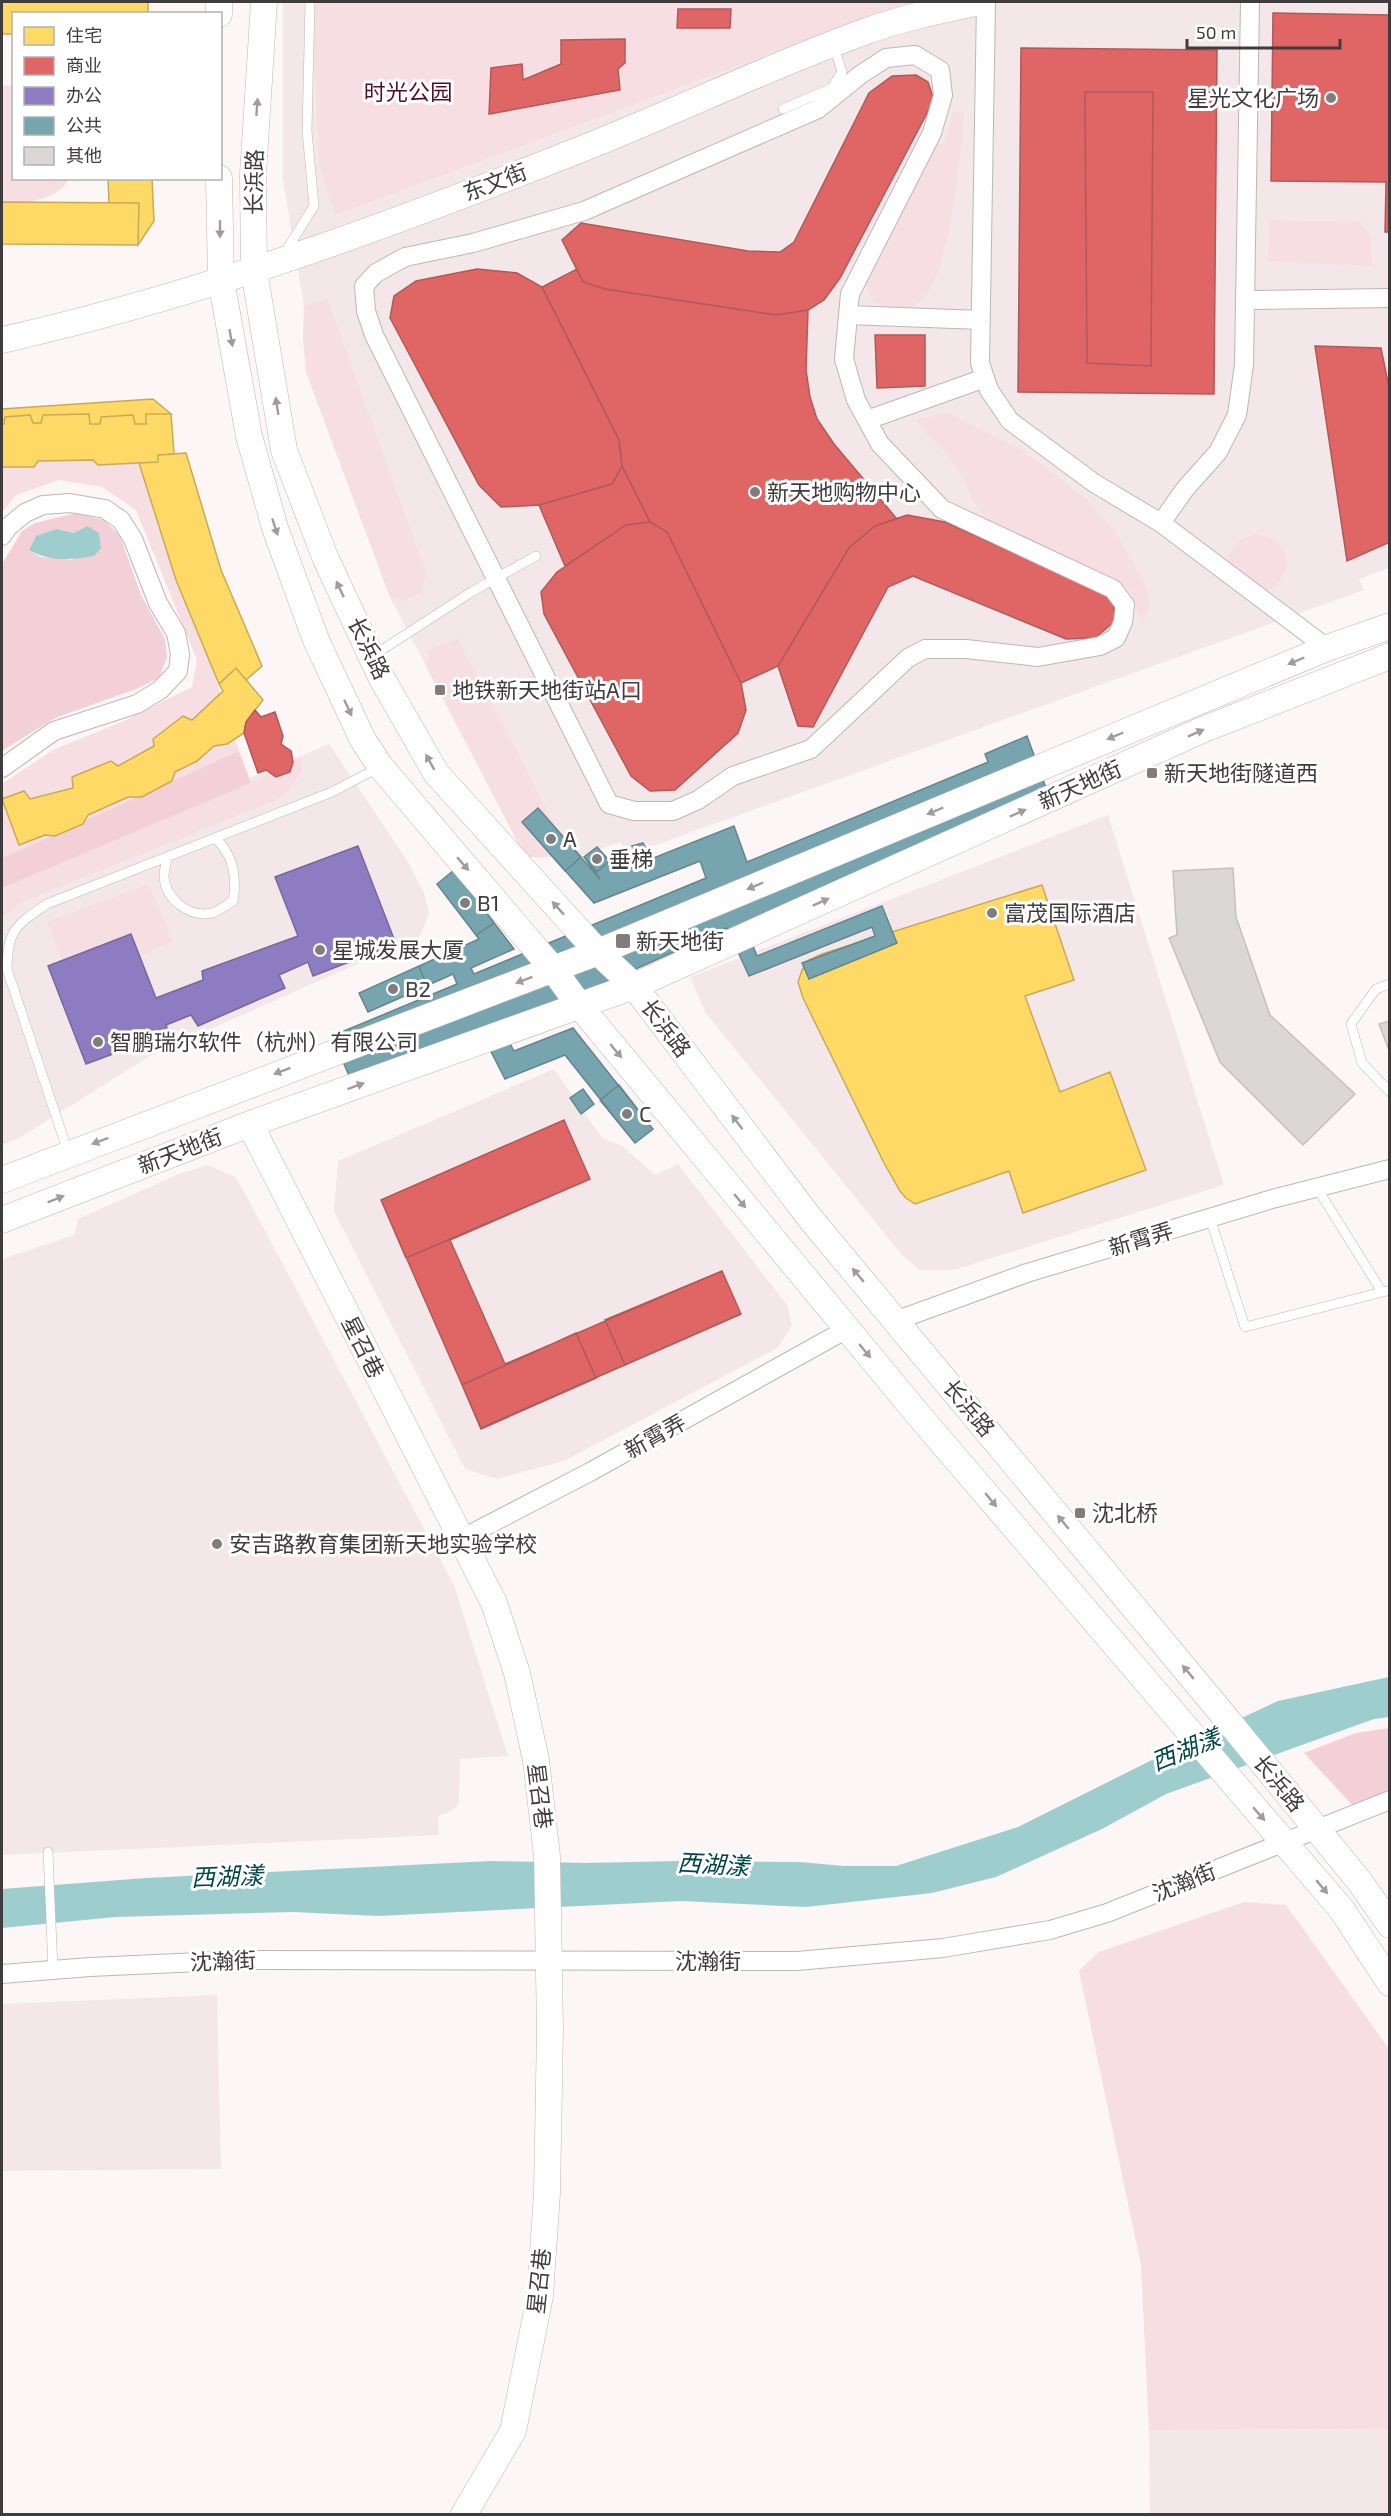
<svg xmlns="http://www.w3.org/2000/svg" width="1391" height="2516" viewBox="0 0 1391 2516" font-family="'Exo 2','Noto Sans SC',sans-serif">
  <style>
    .built { fill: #f4e7e9 }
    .green { fill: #f6dee3 }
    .forest { fill: #f3d0d8; fill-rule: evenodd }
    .water { fill: #9ecdce }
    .homes { fill: #ffd966; stroke: #c6aa59; stroke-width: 1.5 }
    .shops { fill: #e06666; stroke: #b05959; stroke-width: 1.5 }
    .offices { fill: #8e7cc3; stroke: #77689a; stroke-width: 1.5 }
    .public { fill: #76a5af; stroke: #66858c; stroke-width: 1.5 }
    .building { fill: #dbd7d7; stroke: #c4c0c1; stroke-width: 1.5 }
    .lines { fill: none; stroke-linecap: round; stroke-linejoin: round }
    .lane-casing { stroke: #bbb7b7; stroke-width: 10 }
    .street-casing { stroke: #bbb7b7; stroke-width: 20 }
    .secondary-casing { stroke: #bbb7b7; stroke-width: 27 }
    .lane { stroke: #fffefe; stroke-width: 9 }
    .street { stroke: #fffefe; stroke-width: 18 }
    .secondary { stroke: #fffefe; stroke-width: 26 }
    .oneway { fill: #a09c9d }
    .poi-dot { fill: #827c7d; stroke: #fff; stroke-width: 2 }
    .labels { text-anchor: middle; stroke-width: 6; stroke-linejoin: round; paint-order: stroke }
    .park-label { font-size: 22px; fill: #510d28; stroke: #fff }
    .poi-label { font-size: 22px; fill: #403b3c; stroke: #fff; text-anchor: start }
    .street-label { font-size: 22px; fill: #403b3c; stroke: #fff }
    .water-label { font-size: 24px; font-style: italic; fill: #004547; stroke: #fff }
  </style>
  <rect width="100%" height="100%" fill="#fcf6f7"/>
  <!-- built -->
  <path class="built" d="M283,2H1389V568L1359,579L1364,590L628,855L620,842L575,858L525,856L390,597L306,372L304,306L283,180Z
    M329,744L408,862L424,893L429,913L420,936L150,1056L21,1137L2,1145V884Z
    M1108,815L1224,1185L954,1270H920L902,1255L705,1012L690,977Z
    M554,1069L602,1138L622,1146L655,1175L678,1164L787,1305L792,1326L777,1348L564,1461L497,1479L465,1469L334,1211L338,1161Z
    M208,1165L235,1177L246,1195L454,1585L508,1756L460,1759L459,1803L454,1810L438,1816L439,1835L2,1855V1259L74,1235L78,1219L181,1173Z
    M217,1995L221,2169L2,2171V2004Z
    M1389,2429V2514H1150L1149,2430Z"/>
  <!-- green -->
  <path class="green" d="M312,2H910L335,215L319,164Z
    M13,85L14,178L69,179C60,199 22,205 2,204V86Z
    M953,112H964C961,148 950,293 913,306C899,311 886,307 873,302L864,282L930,147L945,143Z
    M1269,220L1361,222L1371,236L1372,266L1268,261Z
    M327,298L426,573L421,593L404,601L390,597L306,372L303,339L304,306Z
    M948,413L1022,450L1088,500L1114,530L1146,586L1150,607L1142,624L1129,589L1100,572L1047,550L985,519L973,500L964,479L948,456L915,420Z
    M140,446L239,751L2,858V784L53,750L126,720L192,687L197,660L136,510L102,487L59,480L16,495L2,513V455Z
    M1256,534C1293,540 1298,579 1263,593L1227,568C1228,549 1237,538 1256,534Z
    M458,638L560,836L556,847L542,858L525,856L427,668L428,650Z
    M301,757L302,772L283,797L20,903L2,917V888L251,783Z
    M148,884L173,941L140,956L130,934L62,960L47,922Z
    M1244,1902L1286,1905L1389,2049V2429L1149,2430L1141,2265L1079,1971L1099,1952Z"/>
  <!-- forest -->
  <path class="forest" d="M76,513L104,520L120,536L141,595L165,639L167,657L159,678L136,689L55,718L2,751V564L22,531L35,523ZM56,529L74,533L73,560L41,557L29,550L36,536Z
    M239,751L251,783L2,888V858Z
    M1389,1728V1795L1356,1809L1304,1753L1356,1733Z"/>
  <!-- water -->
  <path class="water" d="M87,526L99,533L101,548L94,556C72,560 49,562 29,550L36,536L56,529L74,533Z
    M1389,1677V1717L1374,1719L1166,1794L1102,1829L996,1877L932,1893L806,1907L681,1901L378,1916L293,1912L116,1917L2,1928V1889L146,1878L491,1861L586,1863L679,1861L800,1862L844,1866H896L1018,1827L1150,1761L1278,1701Z"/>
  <!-- homes -->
  <path class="homes" d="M2,2H148V14H14V34H2Z
    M108,178H152L154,221L138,245L139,203H109Z
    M2,202L139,203L138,245L2,244Z
    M153,399L171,414H146V424H135L133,415L101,417L100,424H90L89,414L43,415L41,423H33L30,415L5,417L4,424H2V409Z
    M89,414L90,424H100L101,417L133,415L135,424H146V414H171L174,454L158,455V462L98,465L93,460L38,461L34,467H2V424H4L5,417L30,415L33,423H41L43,415Z
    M186,453L221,570L262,666L246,680L236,668L219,684L176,580L139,463L158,462V455Z
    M236,668L263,700L246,722L244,733L227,744L214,746L197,761L175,772L172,781L142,797H128L88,815L83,824L55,836L45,835L19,845L2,799L24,791L30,799L73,788L72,777L111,761L118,766L154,746L153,739L183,716L192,720L223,691L219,684Z
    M1042,885L1074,980L1025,996L1060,1092L1110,1072L1146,1170L1023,1213L1009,1171L915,1204L906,1198L900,1191L884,1163L803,998L798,982L802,970L809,960L822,954Z"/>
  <!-- shops -->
  <path class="shops" d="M678,9H731L730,28H677Z
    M1273,13L1390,15V232H1385L1386,182L1271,181Z
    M625,39V63L618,69L620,90L489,114L491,68L522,64L523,80L561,64V40Z
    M1021,48L1217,50L1214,394L1018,392Z
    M916,75L928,82L934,100L840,278L824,300L808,310L776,315L605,289L583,282L562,240L581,223L748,251L780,252L794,242L869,93L892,76Z
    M1085,92H1153L1151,366L1087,363Z
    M477,269L517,273L542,287L619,440L622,466L612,484L539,505L501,507L479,485L390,318L394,296L416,281Z
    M577,269L583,282L605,289L776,315L808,310L806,370L810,397L817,419L834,444L897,519L875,526L849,548L778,666L741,683L667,532L650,522L622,466L619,440L542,287Z
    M875,335H925V386L877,388Z
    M1315,346L1381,348L1390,392V542L1347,561Z
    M622,466L650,522L626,525L565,566L539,505L612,484Z
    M907,515L945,522L1112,597L1116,620L1095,638L1066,639L913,576L888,587L813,727L798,726L778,666L849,548L875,526Z
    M650,522L667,532L741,683L746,710L738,733L675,790L650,791L631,776L544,614L541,592L557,572L626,525Z
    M255,710L261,717L275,712L283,736L281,744L291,751L293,762L290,772L276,777L266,770L258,773L244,733L246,722Z
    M564,1120L590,1179L450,1240L505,1364L722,1271L741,1314L481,1428L381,1200Z
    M564,1120L590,1179L406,1258L381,1200Z
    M722,1271L741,1314L625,1365L605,1320Z
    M576,1333L596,1378L481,1429L462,1385Z"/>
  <!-- offices -->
  <path class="offices" d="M358,846L396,944L313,976L308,962L279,975L285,988L198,1026L191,1015L166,1025L169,1033L86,1064L48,966L131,934L156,998L203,980L202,971L298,936L275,877Z"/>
  <!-- public -->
  <path class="public" d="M1027,736L1053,807L744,923L757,956L882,906L897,943L809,979L802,963L875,936L872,927L749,976L727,928L502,1029L514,1051L573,1028L653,1129L635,1143L565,1055L505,1079L483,1036L356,1092L332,1036L457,984L453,974L368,1012L359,993L479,939L437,884L454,870L514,949L471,968L474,974L706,878L700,861L594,903L522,822L538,808L600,879L584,857L597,847L619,871L640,863L632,846L643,843L651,859L734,826L747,862L988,762L985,754Z
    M538,808L581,857L565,871L522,822Z
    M597,847L609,861L597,872L584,857Z
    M454,870L494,923L476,935L437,884Z
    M419,966L427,986L368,1012L359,993Z
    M619,1085L653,1129L635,1143L600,1100Z
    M583,1089L594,1104L581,1114L570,1098Z"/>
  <!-- building -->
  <path class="building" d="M1233,868L1236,917L1270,1015L1355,1094L1303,1145L1220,1062L1169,938L1177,935L1173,871Z
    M1390,1021V1053L1379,1024Z"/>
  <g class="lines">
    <defs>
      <path id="lane" d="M783,109L832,88L842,72L834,47
        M284,254L314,206L307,131L310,2
        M374,655L473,591L536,556
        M167,858C166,864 164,871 164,877C166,900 190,918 212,913C219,911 226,905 233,901C237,877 234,856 216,839
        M1390,984L1376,989L1351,1024L1362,1063L1390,1092
        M68,1152L7,969C8,929 15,926 47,904L332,792L378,768
        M1317,1188L1382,1292
        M1210,1218L1245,1327L1390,1290
        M48,1852L53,1970"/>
      <path id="street" d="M986,2L980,363L989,390L1010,421L1094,483L1161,523
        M1250,2L1244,365L1237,415L1218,452L1185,489L1161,523L1327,648
        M915,55L940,70L943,95L932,133L850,294L844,359L856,400L880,444L942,509L1113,589L1125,605L1123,622L1116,638L1100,646L1038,657L966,649H925L908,658L811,749L733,776L698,800L673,811H634L609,804L374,335L366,311L364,286L376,273L405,257L473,243L584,211L818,109L860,75L886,58Z
        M1245,300L1390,298
        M848,315L981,320
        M867,420L985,378
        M2,536L8,527L25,513L43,505L70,503L105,509L121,520L133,539L158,603L176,633L180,654L178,671L160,690L137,704L54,731L2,768
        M895,1321L1027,1273L1272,1199L1390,1169
        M461,1539L590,1472L847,1329
        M2,1974L90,1967L244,1960L797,1961L943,1948L1050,1930L1107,1913L1390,1800"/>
      <path id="secondary" d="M219,2V14
        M264,2L253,174L254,271L284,450L325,557L381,677L436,773L598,952L634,986L809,1217L1225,1717L1360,1882L1390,1925
        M219,178L221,280L249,436L275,528L316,640L363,740L380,766L553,969L579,1005L921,1418L1342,1910L1390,1983
        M2,340C207,294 404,220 599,142C688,106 775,64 864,32C902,18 941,10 980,2
        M250,1124L494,1603L517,1673L536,1760L547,1856L550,2030L547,2193L540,2296L513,2431L464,2514
        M2,1180L598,952L1327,648L1390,626
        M2,1220L250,1124L634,986L1202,730L1390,656"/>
    </defs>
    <!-- lane casing -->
    <use href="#lane" class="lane-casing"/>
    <!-- street casing -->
    <use href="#street" class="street-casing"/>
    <!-- secondary casing -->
    <use href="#secondary" class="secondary-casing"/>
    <!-- lane -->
    <use href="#lane" class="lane"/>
    <!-- street -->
    <use href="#street" class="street"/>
    <!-- secondary -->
    <use href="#secondary" class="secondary"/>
  </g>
  <!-- one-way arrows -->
  <defs><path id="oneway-solid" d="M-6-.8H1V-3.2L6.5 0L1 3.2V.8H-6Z" transform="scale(1.5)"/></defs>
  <g class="oneway">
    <use href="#oneway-solid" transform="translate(257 107) rotate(-86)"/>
    <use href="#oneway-solid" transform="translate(220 229) rotate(90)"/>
    <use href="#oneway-solid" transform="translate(231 338) rotate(80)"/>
    <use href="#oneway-solid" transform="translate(277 406) rotate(-99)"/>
    <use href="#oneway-solid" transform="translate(275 527) rotate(72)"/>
    <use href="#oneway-solid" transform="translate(340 589) rotate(-115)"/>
    <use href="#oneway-solid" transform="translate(1296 661) rotate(157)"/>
    <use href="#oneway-solid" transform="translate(348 708) rotate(65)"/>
    <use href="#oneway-solid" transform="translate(1196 733) rotate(-24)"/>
    <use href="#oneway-solid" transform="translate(1115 736) rotate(157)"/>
    <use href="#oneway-solid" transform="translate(430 762) rotate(-119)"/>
    <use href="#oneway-solid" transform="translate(935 811) rotate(157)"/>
    <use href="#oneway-solid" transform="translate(1018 813) rotate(-24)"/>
    <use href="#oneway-solid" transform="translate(463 864) rotate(49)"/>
    <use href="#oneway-solid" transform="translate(755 886) rotate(157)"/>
    <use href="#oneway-solid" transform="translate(821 902) rotate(-24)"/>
    <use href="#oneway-solid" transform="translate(558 908) rotate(-132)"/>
    <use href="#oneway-solid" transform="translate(524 980) rotate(159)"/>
    <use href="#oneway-solid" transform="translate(616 1051) rotate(50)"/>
    <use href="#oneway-solid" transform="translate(282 1071) rotate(159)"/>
    <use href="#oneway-solid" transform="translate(356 1086) rotate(-20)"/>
    <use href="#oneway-solid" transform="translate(737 1122) rotate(-127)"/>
    <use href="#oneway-solid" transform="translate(100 1141) rotate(159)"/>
    <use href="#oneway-solid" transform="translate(56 1199) rotate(-22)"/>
    <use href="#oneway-solid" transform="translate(740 1201) rotate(50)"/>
    <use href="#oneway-solid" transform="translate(858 1275) rotate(-130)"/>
    <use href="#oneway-solid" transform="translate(865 1351) rotate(50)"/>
    <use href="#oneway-solid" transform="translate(991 1500) rotate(50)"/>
    <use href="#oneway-solid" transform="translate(1063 1522) rotate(-130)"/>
    <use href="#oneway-solid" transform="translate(1188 1672) rotate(-130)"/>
    <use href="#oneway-solid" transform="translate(1259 1814) rotate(49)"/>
    <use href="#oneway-solid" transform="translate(1322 1887) rotate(50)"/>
  </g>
  <!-- markers -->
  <g class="poi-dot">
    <circle cx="1331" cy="98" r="6"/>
    <circle cx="755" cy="492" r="6"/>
    <rect x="434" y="684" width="12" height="12" rx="3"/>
    <rect x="1146" y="767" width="12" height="12" rx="3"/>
    <circle cx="551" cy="839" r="6"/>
    <circle cx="597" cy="859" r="6"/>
    <circle cx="465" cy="903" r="6"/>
    <circle cx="992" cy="913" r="6"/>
    <rect x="615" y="933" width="16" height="16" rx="3"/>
    <circle cx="320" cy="950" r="6"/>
    <circle cx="393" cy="989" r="6"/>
    <circle cx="98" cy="1042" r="6"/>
    <circle cx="627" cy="1114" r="6"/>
    <rect x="1074" y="1507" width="12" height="12" rx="3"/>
    <circle cx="217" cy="1544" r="6"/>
  </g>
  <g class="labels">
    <!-- park labels -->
    <g class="park-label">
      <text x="408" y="100">时光公园</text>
    </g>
    <!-- poi labels -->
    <g class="poi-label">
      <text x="1319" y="106" text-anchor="end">星光文化广场</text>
      <text x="767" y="500">新天地购物中心</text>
      <text x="452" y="698">地铁新天地街站A口</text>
      <text x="1164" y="781">新天地街隧道西</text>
      <text x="563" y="847">A</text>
      <text x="609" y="867">垂梯</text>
      <text x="477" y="911">B1</text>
      <text x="1004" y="921">富茂国际酒店</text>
      <text x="636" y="949">新天地街</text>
      <text x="332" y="958">星城发展大厦</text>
      <text x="405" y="997">B2</text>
      <text x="110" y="1050">智鹏瑞尔软件（杭州）有限公司</text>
      <text x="639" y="1122">C</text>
      <text x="1092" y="1521">沈北桥</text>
      <text x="229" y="1552">安吉路教育集团新天地实验学校</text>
    </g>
    <!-- street labels -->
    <g class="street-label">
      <text transform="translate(254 182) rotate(-89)" y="8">长浜路</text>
      <text transform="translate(495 182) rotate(-21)" y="8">东文街</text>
      <text transform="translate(369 648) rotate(64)" y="8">长浜路</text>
      <text transform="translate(1080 785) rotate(-24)" y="8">新天地街</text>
      <text transform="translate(666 1028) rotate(53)" y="8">长浜路</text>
      <text transform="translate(180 1151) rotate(-21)" y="8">新天地街</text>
      <text transform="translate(1141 1239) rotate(-17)" y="8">新霄弄</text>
      <text transform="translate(363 1347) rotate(63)" y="8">星召巷</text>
      <text transform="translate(969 1408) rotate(50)" y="8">长浜路</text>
      <text transform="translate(655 1436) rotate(-29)" y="8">新霄弄</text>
      <text transform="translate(1279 1783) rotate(51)" y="8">长浜路</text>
      <text transform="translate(540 1796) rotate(83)" y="8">星召巷</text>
      <text transform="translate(1184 1882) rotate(-22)" y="8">沈瀚街</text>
      <text transform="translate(223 1961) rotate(-2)" y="8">沈瀚街</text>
      <text x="708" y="1969">沈瀚街</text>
      <text transform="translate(539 2281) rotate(-84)" y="8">星召巷</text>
    </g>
    <!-- water labels -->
    <g class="water-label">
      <text transform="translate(1186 1750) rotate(-22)" y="8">西湖漾</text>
      <text transform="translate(713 1865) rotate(3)" y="8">西湖漾</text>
      <text transform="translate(227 1877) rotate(-2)" y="8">西湖漾</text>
    </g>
  </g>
  <!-- border -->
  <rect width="1391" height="2516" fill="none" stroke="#403b3c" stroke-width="6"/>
  <!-- legend -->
  <rect x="12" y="12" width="210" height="168" fill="#ffffff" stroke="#b3b1b1" stroke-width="1.5"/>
  <rect x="24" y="27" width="30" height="18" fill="#ffd966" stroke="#b3b1b1" stroke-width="1.5"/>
  <text x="66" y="42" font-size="18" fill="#403b3c">住宅</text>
  <rect x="24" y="57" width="30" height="18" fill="#e06666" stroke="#b3b1b1" stroke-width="1.5"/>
  <text x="66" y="72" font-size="18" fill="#403b3c">商业</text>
  <rect x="24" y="87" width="30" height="18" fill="#8e7cc3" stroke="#b3b1b1" stroke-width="1.5"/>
  <text x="66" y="102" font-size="18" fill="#403b3c">办公</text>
  <rect x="24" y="117" width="30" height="18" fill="#76a5af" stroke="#b3b1b1" stroke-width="1.5"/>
  <text x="66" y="132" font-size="18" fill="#403b3c">公共</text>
  <rect x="24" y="147" width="30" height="18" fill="#dbd7d7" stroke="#b3b1b1" stroke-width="1.5"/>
  <text x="66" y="162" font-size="18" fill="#403b3c">其他</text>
  <!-- scale -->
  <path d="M1187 39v9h153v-9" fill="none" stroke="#403b3c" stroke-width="3"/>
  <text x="1196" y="39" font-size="18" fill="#403b3c" stroke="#ffffff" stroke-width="4.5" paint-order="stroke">50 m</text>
</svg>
